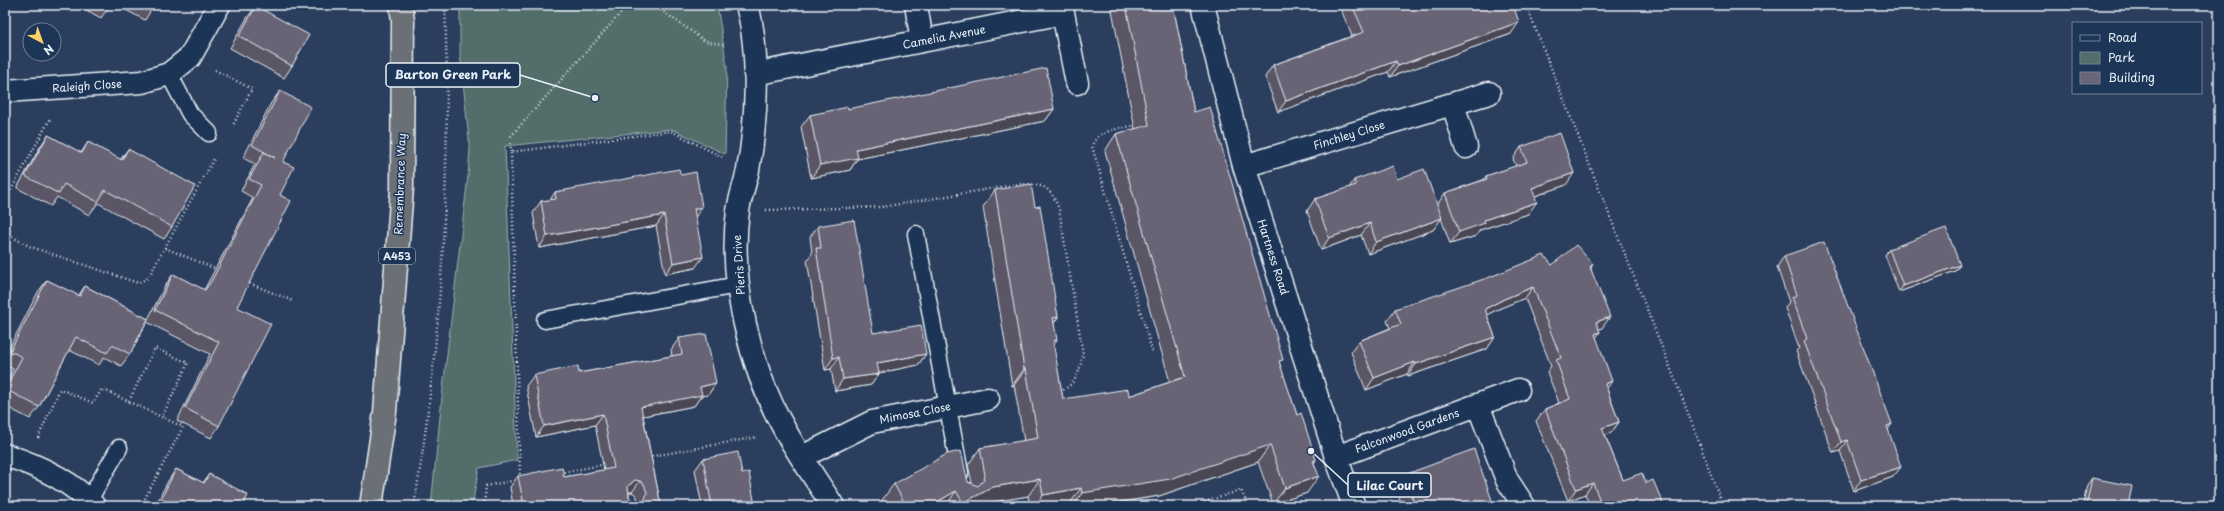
<svg xmlns="http://www.w3.org/2000/svg" width="2224" height="511" viewBox="0 0 2224 511" font-family="'Playpen Sans',sans-serif">
  <style>
    .green { fill: #536d6a; stroke: #9eafb1 }
    .lines { fill: none; stroke-linecap: round; stroke-linejoin: round }
    .lane-casing { stroke: #e8f1f8; stroke-width: 19 }
    .street-casing { stroke: #e8f1f8; stroke-width: 25 }
    .highway-casing { stroke: #e8f1f8; stroke-width: 25 }
    .path { stroke: #e8f1f8; stroke-width: 2.5; stroke-dasharray: 1 3; stroke-linecap: butt }
    .lane { stroke: #1d3557; stroke-width: 16 }
    .street { stroke: #1d3557; stroke-width: 22 }
    .highway { stroke: #6a7074; stroke-width: 22 }
    .wall { fill: #5a5665; stroke: #e8f1f8; fill-rule: evenodd }
    .shaded-wall { fill: #4a4653; stroke: #e8f1f8 }
    .building { fill: #696476; stroke: #e8f1f8; fill-rule: evenodd }
    .labels { text-anchor: middle; stroke-width: 3; stroke-linejoin: round; paint-order: stroke }
    .shield { fill: #1d3557; stroke: #abb9c8; stroke-width: 1 }
    .shield-label { font-size: 10px; font-weight: bold; fill: #e8f1f8 }
    .street-label { font-size: 11px; fill: #e8f1f8; stroke: #1d3557 }
    .leader { fill: none; stroke: #e8f1f8; stroke-width: 1.5 }
    .callout-dot { fill: #e8f1f8; stroke: #1d3557; stroke-width: 1.5 }
    .callout { fill: #1d3557; stroke: #e8f1f8; stroke-width: 1.5 }
    .callout-label { font-size: 12px; text-anchor: middle; font-weight: bold; fill: #e8f1f8 }
  </style>
  <rect width="100%" height="100%" fill="#2c3e5d"/>
  <filter id="ink" filterUnits="userSpaceOnUse"><feTurbulence type="fractalNoise" baseFrequency=".025" numOctaves="2"/><feDisplacementMap in="SourceGraphic" scale="8" xChannelSelector="R" yChannelSelector="G"/><feConvolveMatrix kernelMatrix="1 2 1 2 8 2 1 2 1" color-interpolation-filters="sRGB"/></filter>
  <g filter="url(#ink)">
    <!-- green -->
    <path class="green" d="M460,5H717L727,67L725,154L672,129L505,146L517,460L479,468L472,506H431L442,397L468,176L470,149L460,53Z"/>
    <g class="lines">
      <defs>
        <path id="lane" d="M169,74L190,114L209,133
          M916,234L960,473
          M545,320L738,285
          M89,500L119,448"/>
        <path id="street" d="M747,5C760,53 757,121 748,170C745,184 740,197 738,211C728,281 751,371 786,432C800,457 817,481 833,506
          M916,5L922,41
          M1203,5L1244,166L1336,457L1354,506
          M755,74L1063,13L1077,83
          M5,91L142,82L169,74L190,57L219,5
          M1453,104L1466,147
          M1244,166L1489,93
          M1478,405L1507,480L1524,506
          M5,455C37,465 72,481 94,506
          M802,457L872,422L988,399
          M1336,457L1518,390"/>
        <path id="highway" d="M371,506L385,412L402,188L403,21L401,5"/>
      </defs>
      <!-- lane casing -->
      <use href="#lane" class="lane-casing"/>
      <!-- street casing -->
      <use href="#street" class="street-casing"/>
      <!-- highway casing -->
      <use href="#highway" class="highway-casing"/>
      <!-- path -->
      <path class="path" d="M654,5L705,41L725,45
        M1526,5L1683,400L1723,506
        M215,70L252,89L233,125
        M1136,125C1120,129 1098,129 1092,146L1153,354
        M511,152L510,137L628,5
        M5,201L51,117
        M766,210L882,207L1019,184C1044,185 1049,184 1059,209L1083,354C1080,371 1076,385 1059,392
        M5,233L31,247L138,283L148,278L215,157
        M165,248L218,270
        M246,282L293,301
        M129,401L155,348L188,363L162,417
        M38,438L60,389L93,403L102,389L183,427L141,506
        M648,457L757,437
        M560,473L606,464
        M520,478L511,152L671,131L722,157
        M414,506C442,341 451,172 445,5
        M484,506L486,486L517,480
        M1193,506L1241,490L1248,506"/>
      <!-- lane -->
      <use href="#lane" class="lane"/>
      <!-- street -->
      <use href="#street" class="street"/>
      <!-- highway -->
      <use href="#highway" class="highway"/>
    </g>
    <!-- wall -->
    <path class="wall" d="M77,5H110L101,18Z
      M116,5H154L145,20Z
      M1111,5H1173L1194,112L1297,415L1316,460L1314,463L1307,493L1273,504L1258,462L1159,496L1095,506H1069V505L1063,506H1030L1028,496L982,504L977,506H885L882,500L894,484L968,482L972,483L968,465L980,448L1024,441L1014,385L1012,386L983,207L995,190L1035,207L1058,317L1054,323L1053,345L1063,399L1129,396L1170,382L1105,151L1116,134L1135,129Z
      M1339,5H1513L1511,34L1390,77L1388,72L1278,112L1265,77L1273,65L1352,36Z
      M256,6L292,66L284,78L230,48L247,18Z
      M280,91L283,162L280,195L237,307L219,426L211,438L177,421L210,354L147,322L130,354L121,366L104,357L99,365L69,350L39,407L30,419L5,406V385L13,369L5,365V356L38,292L47,280L78,296L85,286L148,319L165,286L173,274L204,290L253,198L241,191L255,164L243,158L271,103Z
      M848,109H1054L1045,121L857,159L850,170L811,178L801,127L810,115Z
      M48,135L81,153L88,142L120,160L128,149L172,227L164,239L98,203L89,215L57,197L51,206L17,188L40,147Z
      M1521,147L1566,185L1535,196L1528,214L1480,230L1476,236L1450,244L1441,218L1433,230L1368,254L1361,235L1321,250L1307,211L1315,199L1349,188L1354,180L1397,179L1437,205L1445,193L1483,180L1486,176L1516,166L1513,159Z
      M681,175L695,217V268L665,274L656,226L539,248L533,213L541,201L550,200L555,192Z
      M818,226L873,333L926,354L918,365L879,373L871,385L835,391L831,369L825,370L807,260L812,253L810,237Z
      M1889,249L1960,265L1955,271L1899,292L1885,255Z
      M1784,256L1888,429L1893,477L1854,491L1840,451L1833,453L1796,351L1799,348L1785,308L1789,302L1777,267Z
      M1593,264L1591,268L1602,328L1599,329L1596,337L1607,389L1619,422L1611,433L1605,435L1623,480L1646,483L1664,506H1590L1585,494L1568,501L1536,421L1545,409L1559,403L1547,372L1551,366L1525,298L1496,310L1487,315L1495,337L1487,349L1408,376L1407,374L1366,390L1351,352L1359,341L1390,328L1387,321L1395,309L1552,265Z
      M679,338L716,383L708,395L701,396L694,406L643,416L661,506H513L510,487L518,476L564,477L604,470L595,425L536,437L526,386L534,375L579,373L672,356L671,350ZM629,492H632L636,495L639,503H635L629,497Z
      M703,459L742,474L755,506H702L695,470Z
      M176,469L203,483L209,474L243,506H155L168,481Z
      M1404,475L1494,506H1402L1396,487Z
      M2092,478L2128,506H2083L2087,485Z"/>
    <!-- shaded-wall -->
    <path class="shaded-wall" d="M1519,22L1511,34L1390,77L1398,66Z
      M1396,61L1388,72L1278,112L1286,101Z
      M1054,109L1045,121L857,159L850,170L811,178L820,165L856,149Z
      M1574,173L1566,185L1524,200L1532,188Z
      M1537,202L1528,214L1480,230L1476,236L1450,244L1459,232L1484,220Z
      M702,207L694,219V209Z
      M664,215L656,226L539,248L547,236Z
      M1442,218L1433,230L1368,254L1376,242Z
      M1370,223L1361,235L1321,250L1329,238Z
      M703,257L695,268L665,274L673,263Z
      M1960,265L1955,271L1899,292L1903,286Z
      M1533,287L1525,298L1496,310L1476,321L1485,309L1504,299Z
      M1058,317L1046,334L1053,318Z
      M1610,317L1602,328L1588,334L1596,322Z
      M1600,332L1592,344L1595,334Z
      M1495,337L1487,349L1408,376L1416,364Z
      M1057,340L1045,357L1053,341Z
      M926,354L918,365L869,375L877,363Z
      M839,357L831,369L825,370L833,358Z
      M1415,362L1407,374L1366,390L1374,378Z
      M1024,369H1026L1014,385L1012,386Z
      M879,374L871,385L835,391L843,379Z
      M1612,381L1604,393L1605,384Z
      M716,383L708,395L701,396L694,406L633,418L641,407L700,387Z
      M603,414L595,425L536,437L544,426Z
      M1619,422L1611,433L1594,440L1602,428Z
      M1892,424L1884,435L1887,426Z
      M1847,440L1840,451L1833,453L1841,442Z
      M1270,445L1258,462L1159,496L1095,506H1073L1082,493Z
      M1901,467L1893,477L1854,491L1861,480Z
      M1319,476L1307,493L1273,504L1285,488Z
      M1040,479L1028,496L982,504L977,506H961L963,503L993,487Z
      M635,480L640,481L632,492H627L628,486Z
      M1593,483L1585,494L1568,501L1576,489Z
      M1081,488L1069,505L1063,506H1035L1043,495Z
      M956,491L946,506H930Z
      M1462,503L1460,506H1452Z"/>
    <!-- building -->
    <path class="building" d="M149,5H154L153,7Z
      M1126,5H1173L1194,112L1210,107L1283,360L1279,361L1297,415L1301,413L1316,460L1313,461L1319,476L1285,488L1270,445L1170,479L1082,493L1081,488L1043,495L1040,479L993,487L963,503L956,491L930,506H906L894,484L947,454L961,451L968,482L978,486L984,480L985,475L980,448L1038,438L1026,369H1024L995,190L1031,184L1035,207L1040,206L1058,317L1053,318L1057,340L1053,341L1063,399L1128,389L1129,396L1185,377L1116,134L1149,125Z
      M1352,5H1513L1519,22L1398,66L1396,61L1286,101L1273,65L1364,32Z
      M256,6L309,35L292,66L239,36Z
      M1046,68L1054,109L856,149L858,158L820,165L810,115L848,107V109Z
      M280,91L311,107L283,162L294,167L280,195L291,201L237,307L271,324L219,426L185,408L219,342L155,310L173,274L205,290L212,280L261,185L249,179L264,152L275,158L252,145Z
      M1560,133L1574,173L1532,188L1537,202L1484,220L1485,223L1459,232L1445,193L1487,179L1486,176L1527,162L1521,147Z
      M48,135L82,153L88,142L122,160L128,149L195,186L172,227L105,190L98,202L64,184L59,194L25,176Z
      M1393,166L1397,179L1424,169L1442,218L1376,242L1370,223L1329,238L1315,199L1356,185L1354,180Z
      M679,169L681,175L696,172L702,207L694,209L703,257L673,263L664,215L547,236L541,201L556,199L555,192Z
      M854,220L873,333L921,325L926,354L877,363L879,374L843,379L839,357L833,358L816,248H821L818,226Z
      M1946,228L1960,265L1903,286L1889,249Z
      M1824,242L1892,424L1887,426L1901,467L1861,480L1847,440L1841,442L1804,341L1807,339L1792,297L1797,295L1784,256Z
      M1576,245L1593,264L1590,267L1610,317L1596,322L1600,332L1595,334L1612,381L1605,384L1619,422L1602,428L1623,480L1642,473L1646,483L1653,480L1664,506H1602L1593,483L1576,489L1545,409L1570,399L1556,360L1561,358L1533,287L1504,299L1485,309L1495,337L1416,364L1415,362L1374,378L1359,341L1401,324L1395,309L1490,277L1544,255L1552,265Z
      M47,280L80,296L85,286L148,319L130,354L112,345L107,353L76,337L39,407L5,389L22,357L10,351Z
      M706,334L716,383L700,387L702,395L641,407L661,506H524L518,476L562,467L564,477L614,468L603,414L544,426L534,375L578,366L579,373L682,354L679,338ZM635,480L640,481L644,484L647,493L644,502L635,503L629,497L628,486Z
      M1474,449L1494,506H1463L1462,503L1452,506H1415L1404,475Z
      M738,452L742,474L749,472L755,506H712L703,459Z
      M176,469L204,483L209,474L248,495L243,506H174L161,499Z
      M2092,478L2132,486L2128,506H2086Z"/>
  </g>
  <g class="labels">
    <!-- shield labels -->
    <rect class="shield" x="379" y="248" width="36" height="16" rx="3"/>
    <g class="shield-label">
      <text x="397" y="260">A453</text>
    </g>
    <!-- street labels -->
    <g class="street-label">
      <text transform="translate(944 37) rotate(-11)" y="4">Camelia Avenue</text>
      <text transform="translate(87 86) rotate(-4)" y="4">Raleigh Close</text>
      <text transform="translate(1349 135) rotate(-17)" y="4">Finchley Close</text>
      <text transform="translate(400 184) rotate(-88)" y="4">Remembrance Way</text>
      <text transform="translate(1273 257) rotate(72)" y="4">Hartness Road</text>
      <text transform="translate(739 265) rotate(-94)" y="4">Pieris Drive</text>
      <text transform="translate(915 413) rotate(-11)" y="4">Mimosa Close</text>
      <text transform="translate(1407 431) rotate(-20)" y="4">Falconwood Gardens</text>
    </g>
  </g>
  <!-- callouts -->
  <path class="leader" d="M595 98L520 75M1311 451L1348 485"/>
  <g class="callout-dot">
    <circle cx="595" cy="98" r="4"/>
    <circle cx="1311" cy="451" r="4"/>
  </g>
  <g class="callout">
    <rect x="386" y="63" width="134" height="24" rx="4"/>
    <rect x="1348" y="473" width="83" height="24" rx="4"/>
  </g>
  <g class="callout-label">
    <text x="453" y="79">Barton Green Park</text>
    <text x="1390" y="490">Lilac Court</text>
  </g>
  <!-- margin -->
  <rect width="2224" height="511" fill="none" stroke="#1d3557" stroke-width="20"/>
  <rect x="10" y="10" width="2204" height="491" fill="none" stroke="#e8f1f8" stroke-width="1.5" filter="url(#ink)"/>
  <!-- legend -->
  <rect x="2072" y="22" width="130" height="72" fill="#1d3557" stroke="#6e8097"/>
  <rect x="2080" y="35" width="20" height="6" fill="#1d3557" stroke="#6e8097"/>
  <text x="2108" y="42" font-size="12" fill="#e8f1f8">Road</text>
  <rect x="2080" y="52" width="20" height="12" fill="#536d6a" stroke="#6e8097"/>
  <text x="2108" y="62" font-size="12" fill="#e8f1f8">Park</text>
  <rect x="2080" y="72" width="20" height="12" fill="#696476" stroke="#6e8097"/>
  <text x="2108" y="82" font-size="12" fill="#e8f1f8">Building</text>
  <!-- north arrow -->
  <g transform="translate(42 42) rotate(139)"><circle r="19" fill="#1d3557" stroke="#6e8097"/>
  <path d="M0-3L7 15L0 10L-7 15Z" fill="#ffd166"/>
  <text y="-6" font-size="11" font-weight="bold" text-anchor="middle" fill="#e8f1f8">N</text>
  </g>
</svg>
